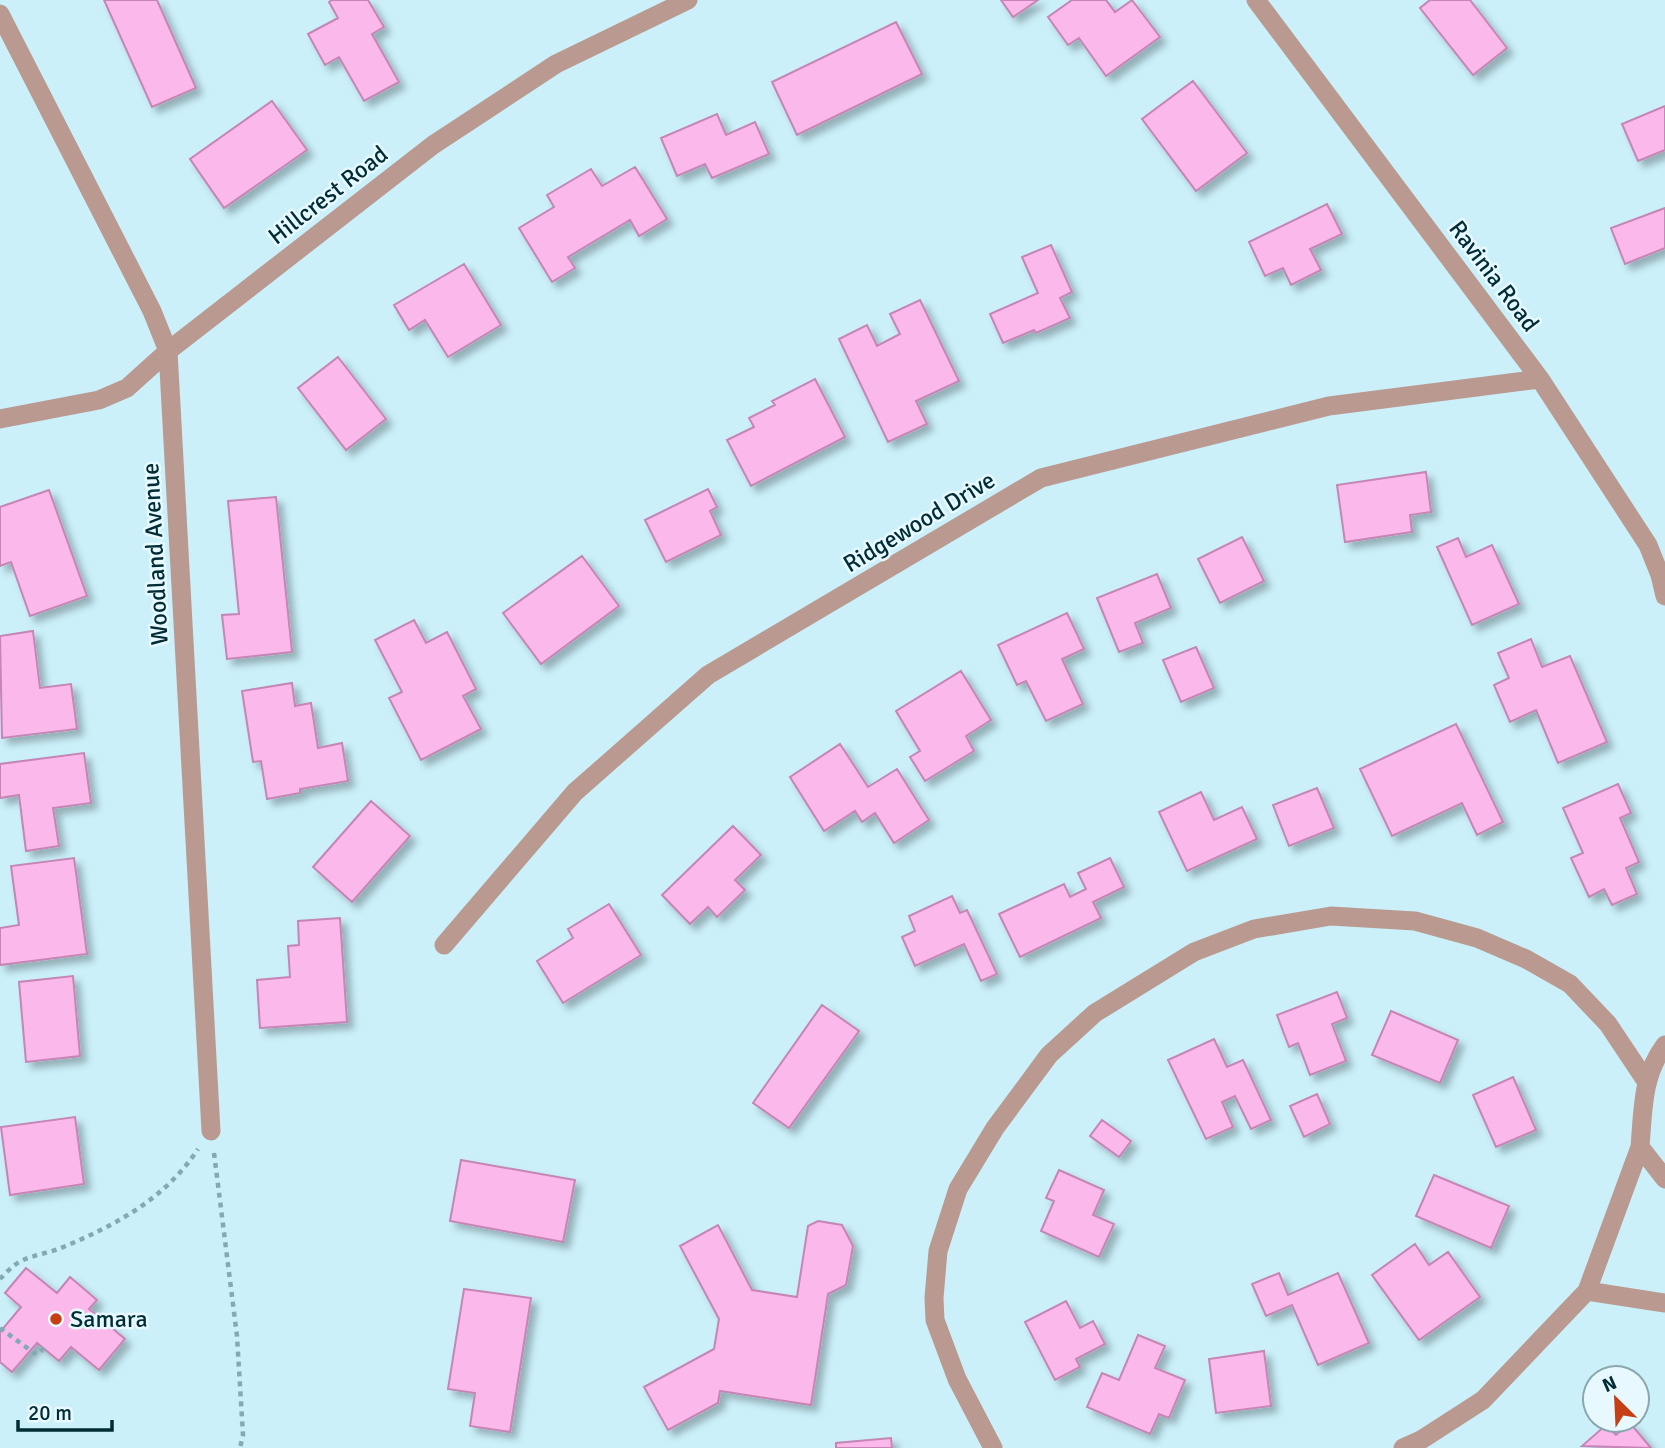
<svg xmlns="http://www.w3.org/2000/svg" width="1665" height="1448" viewBox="0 0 1665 1448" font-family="Signika,sans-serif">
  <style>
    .building { fill: #fbb8ea; stroke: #c585b5; stroke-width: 2; filter: url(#shadow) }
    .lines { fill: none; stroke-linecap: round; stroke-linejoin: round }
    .path { stroke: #82aab4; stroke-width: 4.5; stroke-dasharray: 5 5; stroke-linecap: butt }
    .minor { stroke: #ba9a90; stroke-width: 19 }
    .poi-dot { fill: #c63e13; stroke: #e7f9fe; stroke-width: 2.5 }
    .labels { text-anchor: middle; stroke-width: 5; stroke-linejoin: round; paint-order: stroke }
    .street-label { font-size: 24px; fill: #002c36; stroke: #e7f9fe }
    .poi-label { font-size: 24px; fill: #002c36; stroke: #e7f9fe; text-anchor: start }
  </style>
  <defs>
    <filter id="shadow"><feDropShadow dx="6" dy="6" stdDeviation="3.5" flood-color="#0004"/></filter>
  </defs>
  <rect width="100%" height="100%" fill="#cbf0fa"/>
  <!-- building -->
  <path class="building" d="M104,0H157L196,88L152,107Z
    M332,0H368L384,27L372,34L399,82L364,101L339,57L325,65L308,34L338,18L329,2Z
    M1001,0H1038L1013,17Z
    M1072,0H1106L1115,12L1132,0L1160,37L1106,76L1079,38L1068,45L1048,17Z
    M1430,0H1470L1507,48L1473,75L1420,8Z
    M896,22L922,74L797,135L772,82Z
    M1193,81L1247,153L1196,191L1142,119Z
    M272,101L307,150L224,208L190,159Z
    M1665,106V150L1638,161L1622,124Z
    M717,114L726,135L755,122L769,154L712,178L705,164L677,176L661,138Z
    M635,167L667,219L639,236L630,220L568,257L575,268L552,282L519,228L554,207L547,195L591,169L602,186Z
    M1327,204L1342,234L1310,249L1321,270L1291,285L1283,268L1265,276L1249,242Z
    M1665,208V248L1625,264L1611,228Z
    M1051,245L1072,292L1060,298L1070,318L1036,333L1034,330L1003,343L990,314L1038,293L1022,257Z
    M464,264L501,325L448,357L425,320L409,330L394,305Z
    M920,300L959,381L916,401L927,424L888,442L839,339L867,325L877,346L900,334L890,314Z
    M338,357L386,419L346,450L298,388Z
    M815,379L845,437L751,486L727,440L754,427L749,418L775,405L772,401Z
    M1426,472L1431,512L1410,515L1412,532L1345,542L1337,485Z
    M708,489L717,507L710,511L721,535L666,562L645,520Z
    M49,490L87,596L30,616L11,562L0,566V507Z
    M276,497L292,652L227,659L222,615L239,614L228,501Z
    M1242,537L1264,581L1220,603L1198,559Z
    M1458,538L1466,557L1492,545L1519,604L1472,625L1437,547Z
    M582,556L619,606L541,664L503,613Z
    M1157,574L1171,608L1135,623L1143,643L1119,652L1097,598Z
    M1067,613L1084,649L1062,659L1083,704L1046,721L1026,681L1017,685L998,645Z
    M414,620L426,643L447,632L476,689L463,696L481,729L421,760L389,698L402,692L375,640Z
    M33,631L40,688L71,684L77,729L2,738L0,636Z
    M1531,639L1542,667L1570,656L1607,742L1558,763L1536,710L1510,722L1494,685L1509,678L1498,653Z
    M1196,647L1214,688L1181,702L1163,660Z
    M961,671L991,720L966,736L974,751L925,781L910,757L920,751L896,711Z
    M292,683L295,706L311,703L318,748L342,743L348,781L300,789V793L267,799L261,761L253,762L242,691Z
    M1456,724L1503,822L1477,835L1462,803L1392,836L1360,769Z
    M840,744L868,787L897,769L929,820L894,843L875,813L862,822L855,811L824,831L790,777Z
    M84,753L91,803L53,808L59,846L26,851L19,795L0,798V764Z
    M1618,784L1631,813L1620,818L1639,862L1626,868L1637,894L1612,905L1604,889L1589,897L1571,858L1583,853L1563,808Z
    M1317,788L1334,828L1289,846L1273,805Z
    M1201,792L1214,820L1242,807L1257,839L1187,871L1159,812Z
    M371,801L410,836L352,902L313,867Z
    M733,826L761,855L735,880L745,890L717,917L708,907L690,924L662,895Z
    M74,858L87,954L0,965V928L19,925L11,866Z
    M1110,858L1124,887L1093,902L1101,918L1020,957L999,914L1064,884L1070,897L1086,889L1078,873Z
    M952,896L960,913L967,910L997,974L981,981L964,944L915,966L902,937L915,931L909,916Z
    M609,904L641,955L563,1003L537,961L573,938L568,929Z
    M340,918L347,1022L260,1028L257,980L290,977L288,946L299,945L298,921Z
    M73,976L80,1056L26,1062L19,982Z
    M1337,992L1347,1018L1332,1024L1346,1061L1310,1075L1298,1043L1289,1047L1277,1015Z
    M822,1005L859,1031L789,1128L753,1103Z
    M1391,1011L1458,1040L1440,1083L1372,1055Z
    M1214,1039L1227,1067L1243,1060L1271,1120L1251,1129L1235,1096L1222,1102L1233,1127L1206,1139L1168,1060Z
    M1513,1077L1536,1130L1496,1147L1473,1095Z
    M1317,1094L1330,1124L1304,1137L1290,1106Z
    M75,1117L84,1184L10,1195L1,1127Z
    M1102,1120L1131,1141L1119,1157L1090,1136Z
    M461,1160L575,1180L563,1242L450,1221Z
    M1059,1170L1104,1190L1093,1215L1114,1224L1099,1257L1041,1231L1054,1201L1046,1198Z
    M1434,1175L1509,1206L1491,1248L1416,1216Z
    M818,1221L842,1225L853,1246L846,1285L828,1294L811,1405L720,1391L718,1403L668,1430L644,1387L714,1349L719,1319L680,1246L718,1225L752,1290L797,1297L808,1226Z
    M1415,1244L1429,1265L1448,1252L1480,1297L1419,1340L1372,1275Z
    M26,1268L57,1293L70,1277L97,1300L89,1309L125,1339L99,1370L71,1347L59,1361L37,1343L12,1372L0,1362V1332L21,1307L5,1293Z
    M1279,1273L1288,1295L1338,1273L1369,1343L1318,1365L1292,1305L1266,1316L1252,1284Z
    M464,1289L531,1298L510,1432L470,1426L475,1393L448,1389Z
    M1066,1301L1080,1328L1093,1321L1105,1344L1076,1359L1080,1367L1055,1380L1025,1322Z
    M1138,1335L1165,1346L1155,1368L1185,1380L1169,1418L1159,1414L1150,1434L1087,1407L1102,1373L1119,1380Z
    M1264,1351L1271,1406L1216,1413L1209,1359Z
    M1630,1423L1651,1448L1582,1446L1606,1425L1616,1435Z
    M891,1438L892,1448H836V1443Z"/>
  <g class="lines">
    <!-- path -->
    <path class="path" d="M214,1153L237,1336L243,1435L240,1448
      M0,1279C6,1273 13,1265 21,1261C33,1255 48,1253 61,1248C116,1225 165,1199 198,1149
      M0,1328L34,1353L38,1354L44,1348"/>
    <!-- minor -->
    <path class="minor" d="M1256,0L1540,379L1648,545L1660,575L1665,596
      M0,14L152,311L168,351L211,1131
      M0,419L99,400L127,388L168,351L433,145L556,64L688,0
      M444,945L575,792L708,675L1041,478L1329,406L1540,379
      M1665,1045C1642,1075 1643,1111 1640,1147L1665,1179
      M1587,1291L1665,1303
      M993,1448L957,1379L935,1320L934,1298L938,1251L958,1189L995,1128L1049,1055L1095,1013L1194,952L1254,929L1331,916L1415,921L1477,938L1526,959L1570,984L1608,1024L1646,1081
      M1403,1448L1421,1440L1483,1400L1587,1291L1640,1147"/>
  </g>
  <!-- markers -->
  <circle class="poi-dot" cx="56" cy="1319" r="7"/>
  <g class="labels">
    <!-- street labels -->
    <g class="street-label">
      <text transform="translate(328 195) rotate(-38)" y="8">Hillcrest Road</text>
      <text transform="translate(1494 276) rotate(53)" y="8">Ravinia Road</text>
      <text transform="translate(919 522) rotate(-31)" y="8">Ridgewood Drive</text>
      <text transform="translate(155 554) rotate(-93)" y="8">Woodland Avenue</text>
    </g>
    <!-- poi labels -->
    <g class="poi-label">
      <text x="70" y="1327">Samara</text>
    </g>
  </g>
  <!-- north arrow -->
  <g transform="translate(1616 1399) rotate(336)"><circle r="33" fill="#e7f9fe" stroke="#8ba7ae" stroke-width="2"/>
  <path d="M0-5L12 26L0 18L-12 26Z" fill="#c63e13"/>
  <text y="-10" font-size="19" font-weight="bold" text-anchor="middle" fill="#002c36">N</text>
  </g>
  <!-- scale -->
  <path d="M18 1420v10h94v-10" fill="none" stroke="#002c36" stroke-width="3.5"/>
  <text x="28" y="1420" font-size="21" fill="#002c36" stroke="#e7f9fe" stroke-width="5" paint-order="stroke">20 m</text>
</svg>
